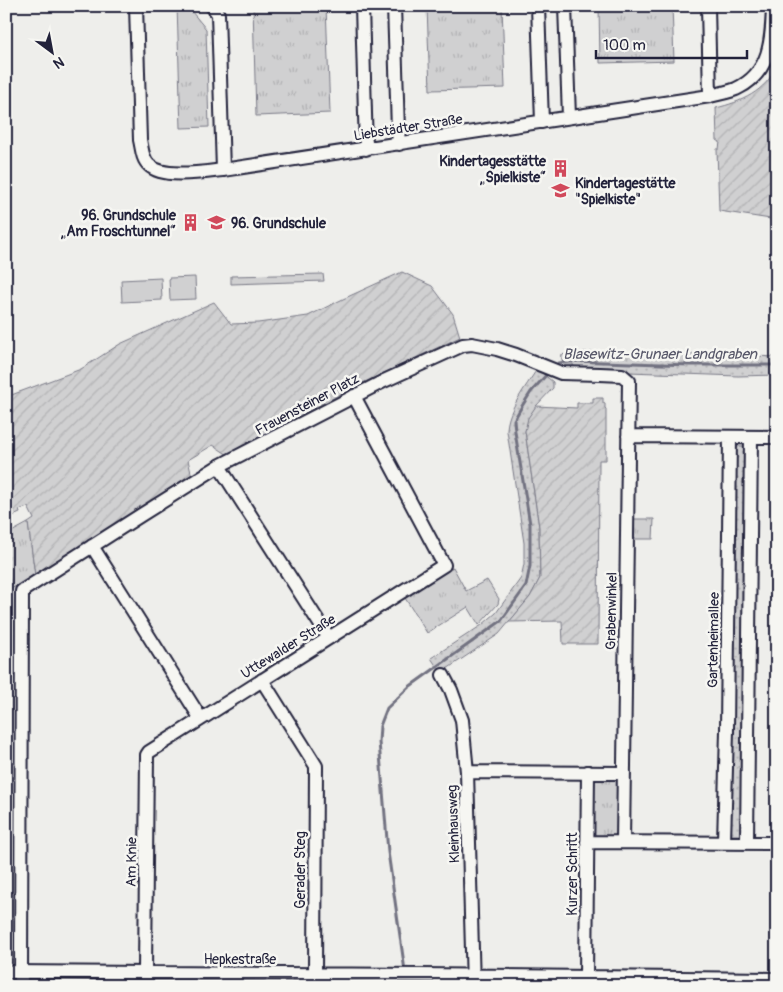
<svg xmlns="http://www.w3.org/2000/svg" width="783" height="992" viewBox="0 0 783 992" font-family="Pangolin,sans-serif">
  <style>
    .grass { fill: url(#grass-dots); stroke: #797986 }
    .park { fill: url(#park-tufts); stroke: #797986 }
    .garden { fill: url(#garden-furrows); stroke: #797986 }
    .pitch { fill: #d0d0d1; stroke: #797986 }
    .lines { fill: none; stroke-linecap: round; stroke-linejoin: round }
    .stream { stroke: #727281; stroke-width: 3 }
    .minor-casing { stroke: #22223b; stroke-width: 16 }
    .minor { stroke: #f6f6f2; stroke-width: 12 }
    .labels { text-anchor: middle; stroke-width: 5; stroke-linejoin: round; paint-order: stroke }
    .street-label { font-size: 14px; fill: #22223b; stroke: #f6f6f2 }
    .poi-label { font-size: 14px; font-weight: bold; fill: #22223b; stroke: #f6f6f2; text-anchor: end }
    .water-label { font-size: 15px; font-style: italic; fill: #575769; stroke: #f6f6f2 }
  </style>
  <defs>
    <pattern id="grass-dots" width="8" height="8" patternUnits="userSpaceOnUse" patternTransform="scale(1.25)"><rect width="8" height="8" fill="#d0d0d1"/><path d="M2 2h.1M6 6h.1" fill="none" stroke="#b2b2b4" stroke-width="1.8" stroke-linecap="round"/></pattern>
    <pattern id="park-tufts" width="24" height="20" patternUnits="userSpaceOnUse" patternTransform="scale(1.25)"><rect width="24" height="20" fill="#d0d0d1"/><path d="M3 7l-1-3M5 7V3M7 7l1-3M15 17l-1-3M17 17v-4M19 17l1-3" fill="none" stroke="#b2b2b4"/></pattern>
    <pattern id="garden-furrows" width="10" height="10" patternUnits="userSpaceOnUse" patternTransform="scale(1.25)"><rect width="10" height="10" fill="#d0d0d1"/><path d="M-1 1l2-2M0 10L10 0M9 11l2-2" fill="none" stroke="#b2b2b4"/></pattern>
  </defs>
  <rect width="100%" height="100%" fill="#eeeeeb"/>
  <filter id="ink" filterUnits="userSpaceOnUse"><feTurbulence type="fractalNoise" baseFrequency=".02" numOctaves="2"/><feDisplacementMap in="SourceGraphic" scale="10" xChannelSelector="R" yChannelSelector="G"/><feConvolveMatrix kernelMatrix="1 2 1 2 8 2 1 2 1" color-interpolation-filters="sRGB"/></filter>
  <g filter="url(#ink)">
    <!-- grass -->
    <path class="grass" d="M577,352L709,354L777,357V375L738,376L574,370L573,364H563L561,355Z
      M537,369L553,382V388L536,406L525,431L539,527L540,578L530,597L499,634L441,673L431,658L482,625L496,613L521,578L524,564V543L507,431C507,410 526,387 537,369Z
      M736,446H746L741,835H731Z"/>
    <!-- park -->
    <path class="park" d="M177,6H187L206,29L209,127L181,128Z
      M253,6H326L330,113L256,116Z
      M427,6H502L505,88L430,90Z
      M599,6H672L674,61L600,63Z
      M634,519H654L653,539H634Z
      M28,523L35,575L11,589L6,551V535Z
      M453,567L466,591L487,580L499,599L498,604L479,625L468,607L427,633L405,598Z
      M596,777L617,778L619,781L618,833L616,836L596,837L592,833L593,780Z"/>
    <!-- garden -->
    <path class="garden" d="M777,66V220L719,211L717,149H719L720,142L717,140L716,108C741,102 765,92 777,66Z
      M402,272L432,286L453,314L460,337L350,389L228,455L213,445L188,460L192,477L35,575L28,523L34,519L28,507L19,510L20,513L6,519V397L81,369L120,344L214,302L231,324L258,323L308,316L343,299Z
      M593,398H603V403L605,404V408L606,409V460H599L598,644H563L562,621L509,622L530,597L540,578L539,527L525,431L528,418L536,406L577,408V403H593Z
      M6,551L11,589L8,590L10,721H6Z"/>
    <!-- pitch -->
    <path class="pitch" d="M323,274L324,281L231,284V276Z
      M195,277L196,299L170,300L169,278Z
      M161,278L162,300L122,302L121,280Z
      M6,721H10L9,962H6Z"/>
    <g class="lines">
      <!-- stream -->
      <path class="stream" d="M554,367L559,363L573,361L690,365H777
        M405,971L388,852L379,742L380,726L387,708L409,687L501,621L526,586L530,566V524L515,432L514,420L522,406L531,392L548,373
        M406,978L407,986"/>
      <defs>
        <path id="minor" d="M136,6L140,140C142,148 142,159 149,165C163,179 204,172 223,170L710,96C719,94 728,92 736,89C771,73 772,39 773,6
          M212,6L218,14L223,170
          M362,6L366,149
          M394,6L398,130L399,144
          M538,6L542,122
          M565,6L569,117
          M708,6L710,96
          M628,436L777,437
          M219,466L329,638
          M92,546L201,719
          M443,675L451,690L462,720L467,772L473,986
          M262,680L316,766L315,974
          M467,772L624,773
          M587,842L777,843
          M724,842L727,731L730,437
          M747,842L751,437
          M6,972L420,975L777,979
          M145,973L147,755L149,752L444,565L354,396
          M586,977L588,772
          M21,986L22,591L141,515L219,466L384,381L463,345L472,344L497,349L516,355L561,373L600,374L622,375L629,381L623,842"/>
      </defs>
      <!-- minor casing -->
      <use href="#minor" class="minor-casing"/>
      <!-- minor -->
      <use href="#minor" class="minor"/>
    </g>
  </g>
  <!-- icons -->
  <defs>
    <symbol id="building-bare" viewBox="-9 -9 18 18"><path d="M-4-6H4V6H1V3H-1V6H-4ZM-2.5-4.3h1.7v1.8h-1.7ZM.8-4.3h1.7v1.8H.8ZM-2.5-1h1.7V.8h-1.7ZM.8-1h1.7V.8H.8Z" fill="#d1495b" stroke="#f6f6f2" stroke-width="2.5" paint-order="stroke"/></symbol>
    <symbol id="school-bare" viewBox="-9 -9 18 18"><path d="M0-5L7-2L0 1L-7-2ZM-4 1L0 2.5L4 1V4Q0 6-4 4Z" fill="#d1495b" stroke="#f6f6f2" stroke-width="2.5" paint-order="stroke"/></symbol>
  </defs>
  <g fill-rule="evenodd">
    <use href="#building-bare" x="548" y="156" width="25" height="25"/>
    <use href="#school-bare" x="548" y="178" width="25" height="25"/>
    <use href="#building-bare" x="178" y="210" width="25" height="25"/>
    <use href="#school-bare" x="204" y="210" width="25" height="25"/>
  </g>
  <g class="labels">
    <!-- street labels -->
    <g class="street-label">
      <text transform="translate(408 127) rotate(-9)" y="5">Liebstädter Straße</text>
      <text transform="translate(307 404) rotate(-28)" y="5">Frauensteiner Platz</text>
      <text transform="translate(611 611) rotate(-89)" y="5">Grabenwinkel</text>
      <text transform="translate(713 640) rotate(-89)" y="5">Gartenheimallee</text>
      <text transform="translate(288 646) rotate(-32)" y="5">Uttewalder Straße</text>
      <text transform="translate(453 824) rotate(-92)" y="5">Kleinhausweg</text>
      <text transform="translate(131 862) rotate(-89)" y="5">Am Knie</text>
      <text transform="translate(300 870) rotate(-90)" y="5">Gerader Steg</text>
      <text transform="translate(572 874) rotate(-90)" y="5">Kurzer Schritt</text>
      <text x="240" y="964">Hepkestraße</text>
    </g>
    <!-- poi labels -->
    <g class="poi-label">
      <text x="546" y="166">Kindertagesstätte<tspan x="546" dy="16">„Spielkiste“</tspan></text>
      <text x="575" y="188" text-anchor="start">Kindertagestätte<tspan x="575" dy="16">"Spielkiste"</tspan></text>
      <text x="176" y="220">96. Grundschule<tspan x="176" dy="16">„Am Froschtunnel“</tspan></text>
      <text x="231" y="228" text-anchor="start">96. Grundschule</text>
    </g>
    <!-- water labels -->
    <g class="water-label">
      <text x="660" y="359">Blasewitz‐Grunaer Landgraben</text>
    </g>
  </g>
  <!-- margin -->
  <rect width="783" height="992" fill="none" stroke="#f6f6f2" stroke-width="25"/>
  <rect x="12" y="12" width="758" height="967" fill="none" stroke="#22223b" stroke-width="2" filter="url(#ink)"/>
  <!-- north arrow -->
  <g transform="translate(52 52) rotate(148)" stroke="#f6f6f2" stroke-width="4" paint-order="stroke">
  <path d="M0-4L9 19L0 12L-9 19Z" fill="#22223b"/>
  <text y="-8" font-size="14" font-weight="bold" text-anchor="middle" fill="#22223b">N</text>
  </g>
  <!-- scale -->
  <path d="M596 50v8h151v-8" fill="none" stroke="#22223b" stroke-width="2.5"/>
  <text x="603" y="50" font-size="15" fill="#22223b" stroke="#f6f6f2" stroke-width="4" paint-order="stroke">100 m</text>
</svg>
